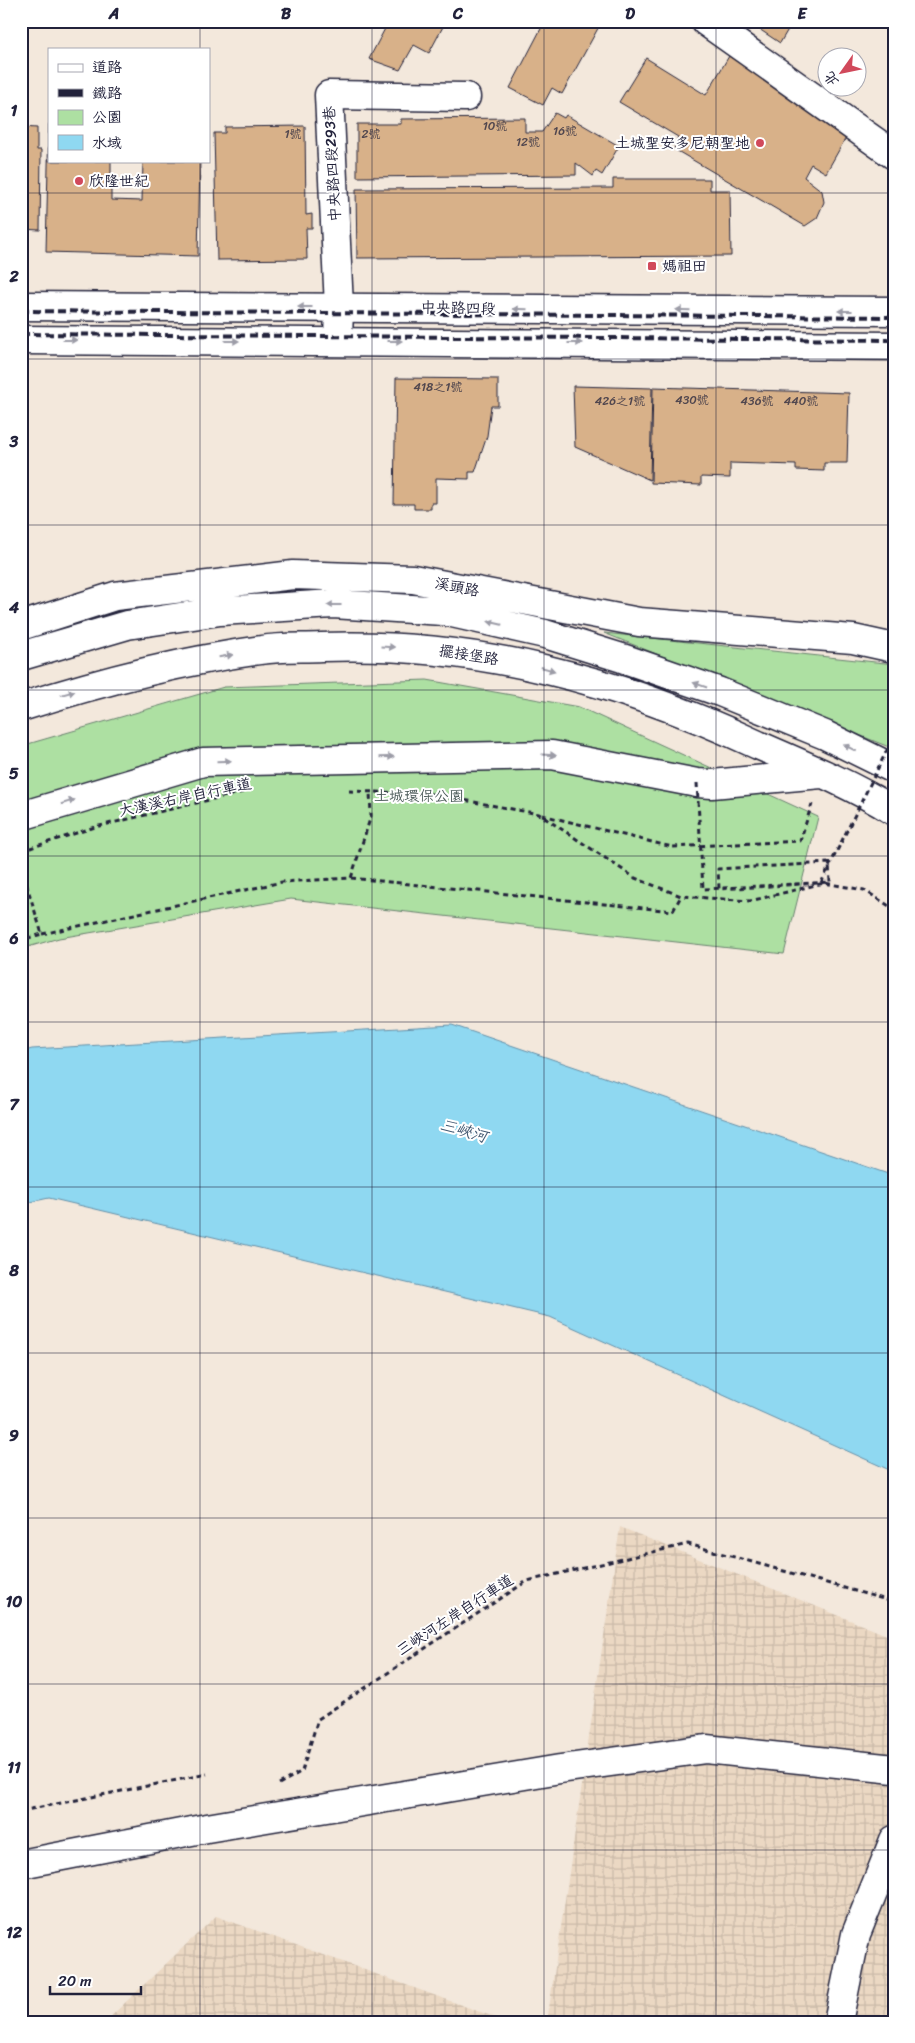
<svg xmlns="http://www.w3.org/2000/svg" width="915" height="2043" viewBox="0 0 915 2043" font-family="Sriracha,'LXGW WenKai TC',sans-serif">
  <style>
    .industrial { fill: url(#industrial-grid) }
    .park { fill: #ade0a2; stroke: #68816e }
    .water { fill: #8fd8f1; stroke: #638fa8 }
    .building { fill: #d8b189; stroke: #22223b }
    .lines { fill: none; stroke-linecap: round; stroke-linejoin: round }
    .minor-casing { stroke: #22223b; stroke-width: 31 }
    .major-casing { stroke: #22223b; stroke-width: 31 }
    .path { stroke: #22223b; stroke-width: 3; stroke-dasharray: 5 4; stroke-linecap: butt }
    .minor { stroke: #fff; stroke-width: 28 }
    .major { stroke: #fff; stroke-width: 28 }
    .rail { stroke: #22223b; stroke-width: 4; stroke-dasharray: 8 4; stroke-linecap: butt }
    .path-bridge { stroke: #22223b; stroke-width: 3; stroke-dasharray: 5 4; stroke-linecap: butt }
    .oneway { fill: #9c9ca7 }
    .grid { fill: none; stroke: #22223b; stroke-width: 1; stroke-opacity: 0.55 }
    .poi-dot { fill: #d1495b; stroke: #fff; stroke-width: 2 }
    .labels { text-anchor: middle; stroke-width: 4; stroke-linejoin: round; paint-order: stroke }
    .number-label { font-size: 12px; fill: #50464e }
    .poi-label { font-size: 15px; fill: #22223b; stroke: #fff; text-anchor: start }
    .street-label { font-size: 15px; fill: #22223b; stroke: #fff }
    .park-label { font-size: 15px; fill: #4c5b5a; stroke: #fff }
    .water-label { font-size: 16px; font-style: italic; fill: #435972; stroke: #fff }
    .neatline { fill: none; stroke: #22223b; stroke-width: 2 }
    .grid-label { font-size: 16px; text-anchor: middle; font-weight: bold; fill: #22223b }
  </style>
  <defs>
    <pattern id="industrial-grid" width="8" height="8" patternUnits="userSpaceOnUse" patternTransform="scale(1.25)"><rect width="8" height="8" fill="#ebd8c3"/><path d="M0 4h8M4 0v8" fill="none" stroke="#c9b9a8"/></pattern>
  </defs>
  <rect width="100%" height="100%" fill="#f3e8dc"/>
  <filter id="ink" filterUnits="userSpaceOnUse"><feTurbulence type="fractalNoise" baseFrequency=".02" numOctaves="2"/><feDisplacementMap in="SourceGraphic" scale="10" xChannelSelector="R" yChannelSelector="G"/><feConvolveMatrix kernelMatrix="1 2 1 2 8 2 1 2 1" color-interpolation-filters="sRGB"/></filter>
  <g filter="url(#ink)">
    <!-- industrial -->
    <path class="industrial" d="M620,1527L894,1638V2022H547Z
      M216,1916L508,2022H105Z"/>
    <!-- park -->
    <path class="park" d="M604,633L894,664V749Z
      M427,680L579,707L818,817L784,954L291,899L59,938L21,949V746L224,687Z"/>
    <!-- water -->
    <path class="water" d="M452,1025L894,1176V1472L550,1317L49,1198L21,1204V1052L32,1049Z"/>
    <!-- building -->
    <path class="building" d="M389,21H446L429,53L414,45L400,70L369,59Z
      M545,21H602L562,94L552,88L543,105L510,88Z
      M747,21H793L780,43Z
      M729,56L848,134L826,173L811,164L804,177L822,191L824,202L817,218L805,226L674,149L678,137L619,102L646,58L706,95Z
      M555,113L564,118L566,115L619,146L602,175L596,171L593,176L576,163V175L357,177V124H401V119L525,118V132H542Z
      M49,124V161H111V200L142,201L143,161H200L198,256L46,252Z
      M305,126L306,215L312,214V228H306L307,259L217,260L214,133H225V127Z
      M21,127L37,128V150H41L40,230L21,229Z
      M613,179H710V190H730L731,256L357,258L356,189L613,188Z
      M396,378L498,379V406H491L487,436L475,472H469V479L436,478V503H431V509H414V504H394Z
      M573,386L652,388L650,480L575,447Z
      M653,387L849,393L847,463H824V471L796,470V465L730,463V478L701,477V485L651,483Z"/>
    <g class="lines">
      <defs>
        <path id="minor" d="M705,21L894,155
          M338,341L339,307L329,95L466,97
          M21,626L115,596L293,575L413,579L639,622L853,639L894,648
          M21,656L127,625L220,611L333,604L443,611L545,634L622,658L720,692L825,735L894,769
          M21,707C99,682 180,661 261,650C281,647 301,648 321,647C475,641 619,680 758,745C804,765 852,785 894,811
          M21,816L203,762L552,755L697,783L712,784L821,774
          M21,1864L207,1828L560,1769L706,1749L894,1769
          M838,2022L856,1934L894,1840"/>
        <path id="major" d="M21,306L894,311
          M21,340L894,346"/>
      </defs>
      <!-- minor casing -->
      <use href="#minor" class="minor-casing"/>
      <!-- major casing -->
      <use href="#major" class="major-casing"/>
      <!-- path -->
      <path class="path" d="M349,791L431,794L539,814L635,878L681,896L750,901L824,883L864,890L894,909
        M542,815L672,847L800,841L812,804
        M21,851L95,827L243,792
        M21,867L42,934L21,940
        M351,878L673,911L681,896
        M42,934L282,882L351,878L371,816L370,791
        M279,1784L302,1771L318,1719L527,1581L688,1544L894,1602
        M21,1811L207,1774"/>
      <!-- minor -->
      <use href="#minor" class="minor"/>
      <!-- major -->
      <use href="#major" class="major"/>
      <!-- rail -->
      <path class="rail" d="M21,311L894,317
        M21,334L894,340"/>
      <!-- path-bridge -->
      <path class="path-bridge" d="M697,783L703,889L830,882L829,863L718,869L719,889L821,883L894,736"/>
    </g>
    <!-- one-way arrows -->
    <defs><path id="oneway-solid" d="M-6-.8H1V-3.2L6.5 0L1 3.2V.8H-6Z" transform="scale(1.25)"/></defs>
    <g class="oneway">
      <use href="#oneway-solid" transform="translate(305 307) rotate(-180)"/>
      <use href="#oneway-solid" transform="translate(520 309) rotate(-179)"/>
      <use href="#oneway-solid" transform="translate(683 310) rotate(-179)"/>
      <use href="#oneway-solid" transform="translate(845 311) rotate(180)"/>
      <use href="#oneway-solid" transform="translate(70 340)"/>
      <use href="#oneway-solid" transform="translate(232 341)"/>
      <use href="#oneway-solid" transform="translate(395 341)"/>
      <use href="#oneway-solid" transform="translate(575 343)"/>
      <use href="#oneway-solid" transform="translate(334 605) rotate(-180)"/>
      <use href="#oneway-solid" transform="translate(495 623) rotate(-167)"/>
      <use href="#oneway-solid" transform="translate(388 647) rotate(4)"/>
      <use href="#oneway-solid" transform="translate(226 656) rotate(-10)"/>
      <use href="#oneway-solid" transform="translate(548 669) rotate(16)"/>
      <use href="#oneway-solid" transform="translate(700 685) rotate(-161)"/>
      <use href="#oneway-solid" transform="translate(68 693) rotate(-16)"/>
      <use href="#oneway-solid" transform="translate(850 748) rotate(-154)"/>
      <use href="#oneway-solid" transform="translate(549 755) rotate(4)"/>
      <use href="#oneway-solid" transform="translate(387 757) rotate(-2)"/>
      <use href="#oneway-solid" transform="translate(224 761) rotate(-2)"/>
      <use href="#oneway-solid" transform="translate(68 802) rotate(-17)"/>
    </g>
  </g>
  <!-- grid -->
  <path class="grid" d="M200,21V49M372,21V2022M544,21V2022M716,21V2022M200,161V2022M21,193H894M21,359H894M21,525H894M21,690H894M21,856H894M21,1022H894M21,1187H894M21,1353H894M21,1518H894M21,1684H894M21,1850H894"/>
  <!-- markers -->
  <g class="poi-dot">
    <circle cx="760" cy="143" r="5"/>
    <circle cx="79" cy="181" r="5"/>
    <rect x="647" y="261" width="10" height="10" rx="2.5"/>
  </g>
  <g class="labels">
    <!-- number labels -->
    <g class="number-label">
      <text x="495" y="130">10號</text>
      <text x="565" y="135">16號</text>
      <text x="293" y="138">1號</text>
      <text x="371" y="138">2號</text>
      <text x="528" y="146">12號</text>
      <text x="438" y="391">418之1號</text>
      <text x="692" y="404">430號</text>
      <text x="620" y="405">426之1號</text>
      <text x="757" y="405">436號</text>
      <text x="801" y="405">440號</text>
    </g>
    <!-- poi labels -->
    <g class="poi-label">
      <text x="750" y="148" text-anchor="end">土城聖安多尼朝聖地</text>
      <text x="89" y="186">欣隆世紀</text>
      <text x="662" y="271">媽祖田</text>
    </g>
    <!-- street labels -->
    <g class="street-label">
      <text transform="translate(332 164) rotate(-93)" y="5">中央路四段293巷</text>
      <text transform="translate(458 308) rotate(1)" y="5">中央路四段</text>
      <text transform="translate(457 587) rotate(11)" y="5">溪頭路</text>
      <text transform="translate(469 655) rotate(9)" y="5">擺接堡路</text>
      <text transform="translate(185 797) rotate(-12)" y="5">大漢溪右岸自行車道</text>
      <text transform="translate(455 1615) rotate(-33)" y="5">三峽河左岸自行車道</text>
    </g>
    <!-- park labels -->
    <g class="park-label">
      <text x="419" y="801">土城環保公園</text>
    </g>
    <!-- water labels -->
    <g class="water-label">
      <text transform="translate(464 1130) rotate(16)" y="6">三峽河</text>
    </g>
  </g>
  <!-- margin -->
  <rect width="915" height="2043" fill="none" stroke="#fff" stroke-width="55"/>
  <!-- legend -->
  <rect x="48" y="48" width="162" height="115" fill="#ffffff" stroke="#a7a7b1"/>
  <rect x="58" y="64" width="25" height="8" fill="#ffffff" stroke="#a7a7b1"/>
  <text x="92" y="72" font-size="15" fill="#22223b">道路</text>
  <rect x="58" y="89" width="25" height="8" fill="#22223b" stroke="#a7a7b1"/>
  <text x="92" y="98" font-size="15" fill="#22223b">鐵路</text>
  <rect x="58" y="110" width="25" height="15" fill="#ade0a2" stroke="#a7a7b1"/>
  <text x="92" y="122" font-size="15" fill="#22223b">公園</text>
  <rect x="58" y="135" width="25" height="15" fill="#8fd8f1" stroke="#a7a7b1"/>
  <text x="92" y="148" font-size="15" fill="#22223b">水域</text>
  <!-- north arrow -->
  <g transform="translate(842 72) rotate(237)"><circle r="24" fill="#ffffff" stroke="#a7a7b1"/>
  <path d="M0-4L9 19L0 12L-9 19Z" fill="#d1495b"/>
  <text y="-8" font-size="14" font-weight="bold" text-anchor="middle" fill="#22223b">北</text>
  </g>
  <!-- scale -->
  <path d="M50 1986v8h91v-8" fill="none" stroke="#22223b" stroke-width="2.5"/>
  <text x="58" y="1986" font-size="15" fill="#22223b" stroke="#ffffff" stroke-width="4" paint-order="stroke">20 m</text>
  <rect x="28" y="28" width="860" height="1988" class="neatline"/>
  <g class="grid-label">
    <text x="114" y="19">A</text>
    <text x="286" y="19">B</text>
    <text x="458" y="19">C</text>
    <text x="630" y="19">D</text>
    <text x="802" y="19">E</text>
    <text x="14" y="116">1</text>
    <text x="14" y="282">2</text>
    <text x="14" y="447">3</text>
    <text x="14" y="613">4</text>
    <text x="14" y="779">5</text>
    <text x="14" y="944">6</text>
    <text x="14" y="1110">7</text>
    <text x="14" y="1276">8</text>
    <text x="14" y="1441">9</text>
    <text x="14" y="1607">10</text>
    <text x="14" y="1773">11</text>
    <text x="14" y="1938">12</text>
  </g>
</svg>
